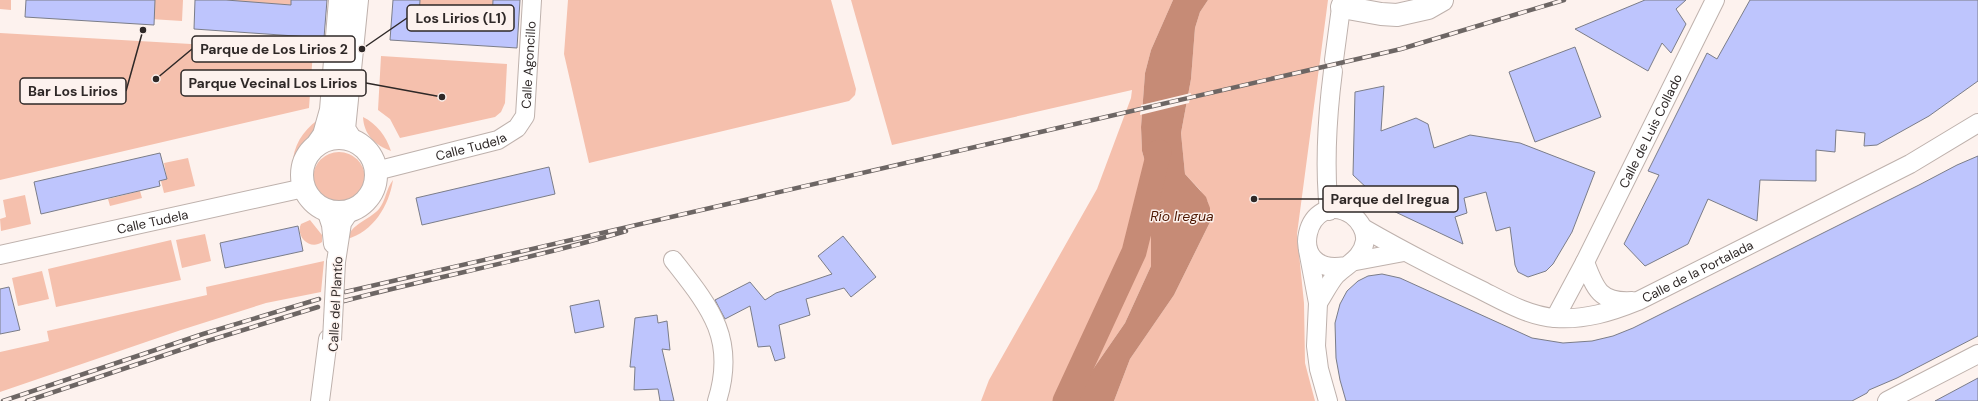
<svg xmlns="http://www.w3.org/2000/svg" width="1978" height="401" viewBox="0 0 1978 401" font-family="'DM Sans',sans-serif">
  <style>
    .green { fill: #f5c0ad }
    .water { fill: #c68b76 }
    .pier { fill: #fdf2ee }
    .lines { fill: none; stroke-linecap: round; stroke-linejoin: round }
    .river { stroke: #c68b76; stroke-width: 25 }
    .building { fill: #bec5fd; stroke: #7b7d88 }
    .minor-casing { stroke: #beb1ac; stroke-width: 20 }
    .major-casing { stroke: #beb1ac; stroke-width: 24 }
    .minor { stroke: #fff; stroke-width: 18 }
    .major { stroke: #fff; stroke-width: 22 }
    .rail-casing { stroke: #6d6664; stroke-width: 4.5 }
    .rail { stroke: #fdf2ee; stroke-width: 3; stroke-dasharray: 9; stroke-linecap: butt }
    .minor-bridge-casing { stroke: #beb1ac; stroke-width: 20; stroke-linecap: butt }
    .minor-bridge { stroke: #fff; stroke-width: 18 }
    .labels { text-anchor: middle; stroke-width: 3; stroke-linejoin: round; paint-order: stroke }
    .street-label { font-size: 13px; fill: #2e2827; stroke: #fdf2ee }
    .water-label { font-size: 14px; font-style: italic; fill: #4e1803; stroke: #fdf2ee }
    .leader { fill: none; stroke: #2e2827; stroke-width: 1.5 }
    .callout-dot { fill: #2e2827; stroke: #fdf2ee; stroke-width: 1.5 }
    .callout { fill: #fdf2ee; stroke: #2e2827; stroke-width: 1.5 }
    .callout-label { font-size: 14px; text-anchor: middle; font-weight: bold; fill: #2e2827 }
  </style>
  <rect width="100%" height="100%" fill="#fdf2ee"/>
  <!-- green -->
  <path class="green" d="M0,0H11V10L0,9Z
    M151,0H183L182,21L150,19Z
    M226,0H291V5L226,1Z
    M420,0H493L492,22L419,17Z
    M568,0H831L856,89L855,95L849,101L589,163L564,54Z
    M851,0H1173L1151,50L1145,73L1141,127L1142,151L1156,200L1151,228V266L1125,323L1071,401H981L989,380L1097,189L1131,98L1132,90L892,145Z
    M1208,0H1328L1297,234L1304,303L1305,363L1315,401H1114L1130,359L1174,295L1210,222L1208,202L1200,190L1185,174L1181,133L1191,79L1195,28L1200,12Z
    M0,33L313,51L309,108L0,180Z
    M381,56L507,64L505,103L501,112L495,117L400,138L390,119L378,110Z
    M323,116L310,139L302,145L293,159C296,139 307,127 323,116Z
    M363,117C377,124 386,136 391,151C375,145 364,135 363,117Z
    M313 178a26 26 0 1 1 52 0a26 26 0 1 1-52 0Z
    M188,158L195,186L164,193L161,181L167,179L164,163Z
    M393,180C389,206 373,232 347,239C352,223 368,221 379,209C386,200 386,189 393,180Z
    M140,191L142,198L110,206L108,199Z
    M25,195L31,224L1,231L0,219L6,217L3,200Z
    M310,220L322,235V242C310,251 295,236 301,224Z
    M205,234L211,261L182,268L176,240Z
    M171,240L181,280L56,307L48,269Z
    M324,261L321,292L266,303L181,330L0,392V352L49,341L47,331L207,295L206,287Z
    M42,271L49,299L18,306L12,278Z"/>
  <!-- water -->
  <path class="water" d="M1173,0H1208L1200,12L1195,28L1191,79L1181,133L1185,174L1206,197L1210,208V222L1174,295L1130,359L1114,401H1071L1125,323L1151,266V228L1156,200L1142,151L1141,127L1145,73L1151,50Z"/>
  <!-- pier -->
  <path class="pier" d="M1191,93L1189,103L1140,115L1141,105Z"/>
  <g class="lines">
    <!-- river -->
    <path class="river" d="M1065,401L1134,252L1159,152"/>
  </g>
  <!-- building -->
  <path class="building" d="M26,0H155L154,25L25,17Z
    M195,0H226L291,5V0H327L324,38L194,29Z
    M393,0H420L419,17L492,22L493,0H520L517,48L390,40Z
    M1645,0H1686L1676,9L1686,24L1671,53L1662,43L1648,71L1575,29Z
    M1750,0H1978V81L1929,116L1877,145L1864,146L1865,133L1836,130L1835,152L1816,150V181L1760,180L1757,221L1708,199L1688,244L1645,266L1624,244L1659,175L1648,171L1707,53L1717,59Z
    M1575,47L1601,117L1535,142L1509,72Z
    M1384,86L1381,131L1416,118L1428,124L1434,148L1470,135L1520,143L1595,172L1572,232L1553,264L1546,271L1528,277L1518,272L1515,265L1510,227L1496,231L1486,192L1464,198L1467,213L1455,217L1463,244L1387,208L1392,200L1369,190L1353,175L1355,92Z
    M160,153L167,179L159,181L160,186L41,214L34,182Z
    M1978,156V336L1897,378L1869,390L1867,393L1852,401H1346L1340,380L1336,358L1335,323L1340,304L1347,291L1358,281L1368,276L1382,274L1400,278L1532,338L1563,343L1592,341L1613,336L1633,328L1919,185L1957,165Z
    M549,167L555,194L422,225L416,198Z
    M298,226L303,251L225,268L220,243Z
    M843,236L876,277L851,297L844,288L806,299L810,315L779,325L785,358L775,361L770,346L758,347L750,306L725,319L715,300L750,282L765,300L776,293L832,274L818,256Z
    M9,287L20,330L0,334V289Z
    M599,300L604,327L575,333L570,306Z
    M657,315L658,323L667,321L670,350L662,349L674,401H660L658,389L634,390L635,367H630L635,318Z
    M1978,378V401H1935Z"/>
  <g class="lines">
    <defs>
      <g id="minor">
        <path d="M1334,60L1342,0"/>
        <path id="s1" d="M376,171L498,140L517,128L525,116L532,0"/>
        <path d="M326,210L331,225L333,244"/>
        <path d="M1329,211C1324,164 1327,118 1333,71"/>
        <path id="s2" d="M1363,228C1401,250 1440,270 1479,289C1503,301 1528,316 1555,318C1585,320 1611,312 1638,301L1910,164L1978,123"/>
        <path d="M1308,250L1318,303L1316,346L1319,369L1328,401"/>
        <path id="s3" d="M0,255L304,188"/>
        <path d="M673,260C709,306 737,338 717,401"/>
        <path d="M1356,261L1404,252"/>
        <path d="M336,262L342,223L350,211"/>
        <path d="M1585,262C1595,289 1600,303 1632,301"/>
        <path d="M1318,303C1324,294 1329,283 1336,275C1347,264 1362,259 1365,241C1366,231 1360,221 1352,215C1307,185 1282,277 1345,266"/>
        <path id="s4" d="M1555,318L1585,262L1715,0"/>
        <path d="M320,401L328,339"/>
        <path d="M1887,401L1978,354"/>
      </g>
      <path id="major" d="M1342,7L1381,14L1397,15L1428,8L1442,0
        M302 175a37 37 0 1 1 74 0a37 37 0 1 1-74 0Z
        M351,140L344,129L357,0
        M317,145L324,135L331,110L340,0"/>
    </defs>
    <!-- minor casing -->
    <use href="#minor" class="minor-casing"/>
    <!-- major casing -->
    <use href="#major" class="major-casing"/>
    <!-- minor -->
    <use href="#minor" class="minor"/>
    <!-- major -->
    <use href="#major" class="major"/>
    <defs>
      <path id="rail" d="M345,292L1401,49L1564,0
        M344,301C438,276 533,259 626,231
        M3,401L203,334L319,299
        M27,401L204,342L318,307"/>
    </defs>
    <!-- rail casing -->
    <use href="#rail" class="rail-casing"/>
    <!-- rail -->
    <use href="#rail" class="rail"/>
    <defs>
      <path id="minor-bridge" d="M332,340L336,262"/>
    </defs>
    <!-- minor-bridge casing -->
    <use href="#minor-bridge" class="minor-bridge-casing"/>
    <!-- minor-bridge -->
    <use href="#minor-bridge" class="minor-bridge"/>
  </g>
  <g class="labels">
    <!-- street labels -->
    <g class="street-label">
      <text dy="5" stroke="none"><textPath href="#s1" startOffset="214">Calle Agoncillo</textPath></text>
      <text dy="5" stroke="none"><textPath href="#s4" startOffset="210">Calle de Luis Collado</textPath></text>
      <text dy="5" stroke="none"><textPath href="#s1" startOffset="98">Calle Tudela</textPath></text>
      <text dy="5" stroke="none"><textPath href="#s3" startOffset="156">Calle Tudela</textPath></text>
      <text dy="5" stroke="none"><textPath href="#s2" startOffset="365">Calle de la Portalada</textPath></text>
      <text transform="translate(335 304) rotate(-87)" y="5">Calle del Plantío</text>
    </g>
    <!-- water labels -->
    <g class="water-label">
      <text x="1182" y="221">Río Iregua</text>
    </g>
  </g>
  <!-- callouts -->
  <path class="leader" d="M362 49L407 18M156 79L192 49M442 97L366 83M143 30L126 91M1254 199L1323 199"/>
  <g class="callout-dot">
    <circle cx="362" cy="49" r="4"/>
    <circle cx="156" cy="79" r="4"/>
    <circle cx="442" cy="97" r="4"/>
    <circle cx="143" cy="30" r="4"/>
    <circle cx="1254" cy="199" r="4"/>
  </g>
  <g class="callout">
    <rect x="407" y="5" width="107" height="26" rx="4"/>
    <rect x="192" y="36" width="163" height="26" rx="4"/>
    <rect x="181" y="70" width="185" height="26" rx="4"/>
    <rect x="20" y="78" width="106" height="26" rx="4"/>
    <rect x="1323" y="186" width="135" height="26" rx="4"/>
  </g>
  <g class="callout-label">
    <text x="461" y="23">Los Lirios (L1)</text>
    <text x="274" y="54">Parque de Los Lirios 2</text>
    <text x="273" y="88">Parque Vecinal Los Lirios</text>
    <text x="73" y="96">Bar Los Lirios</text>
    <text x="1390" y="204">Parque del Iregua</text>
  </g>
</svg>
